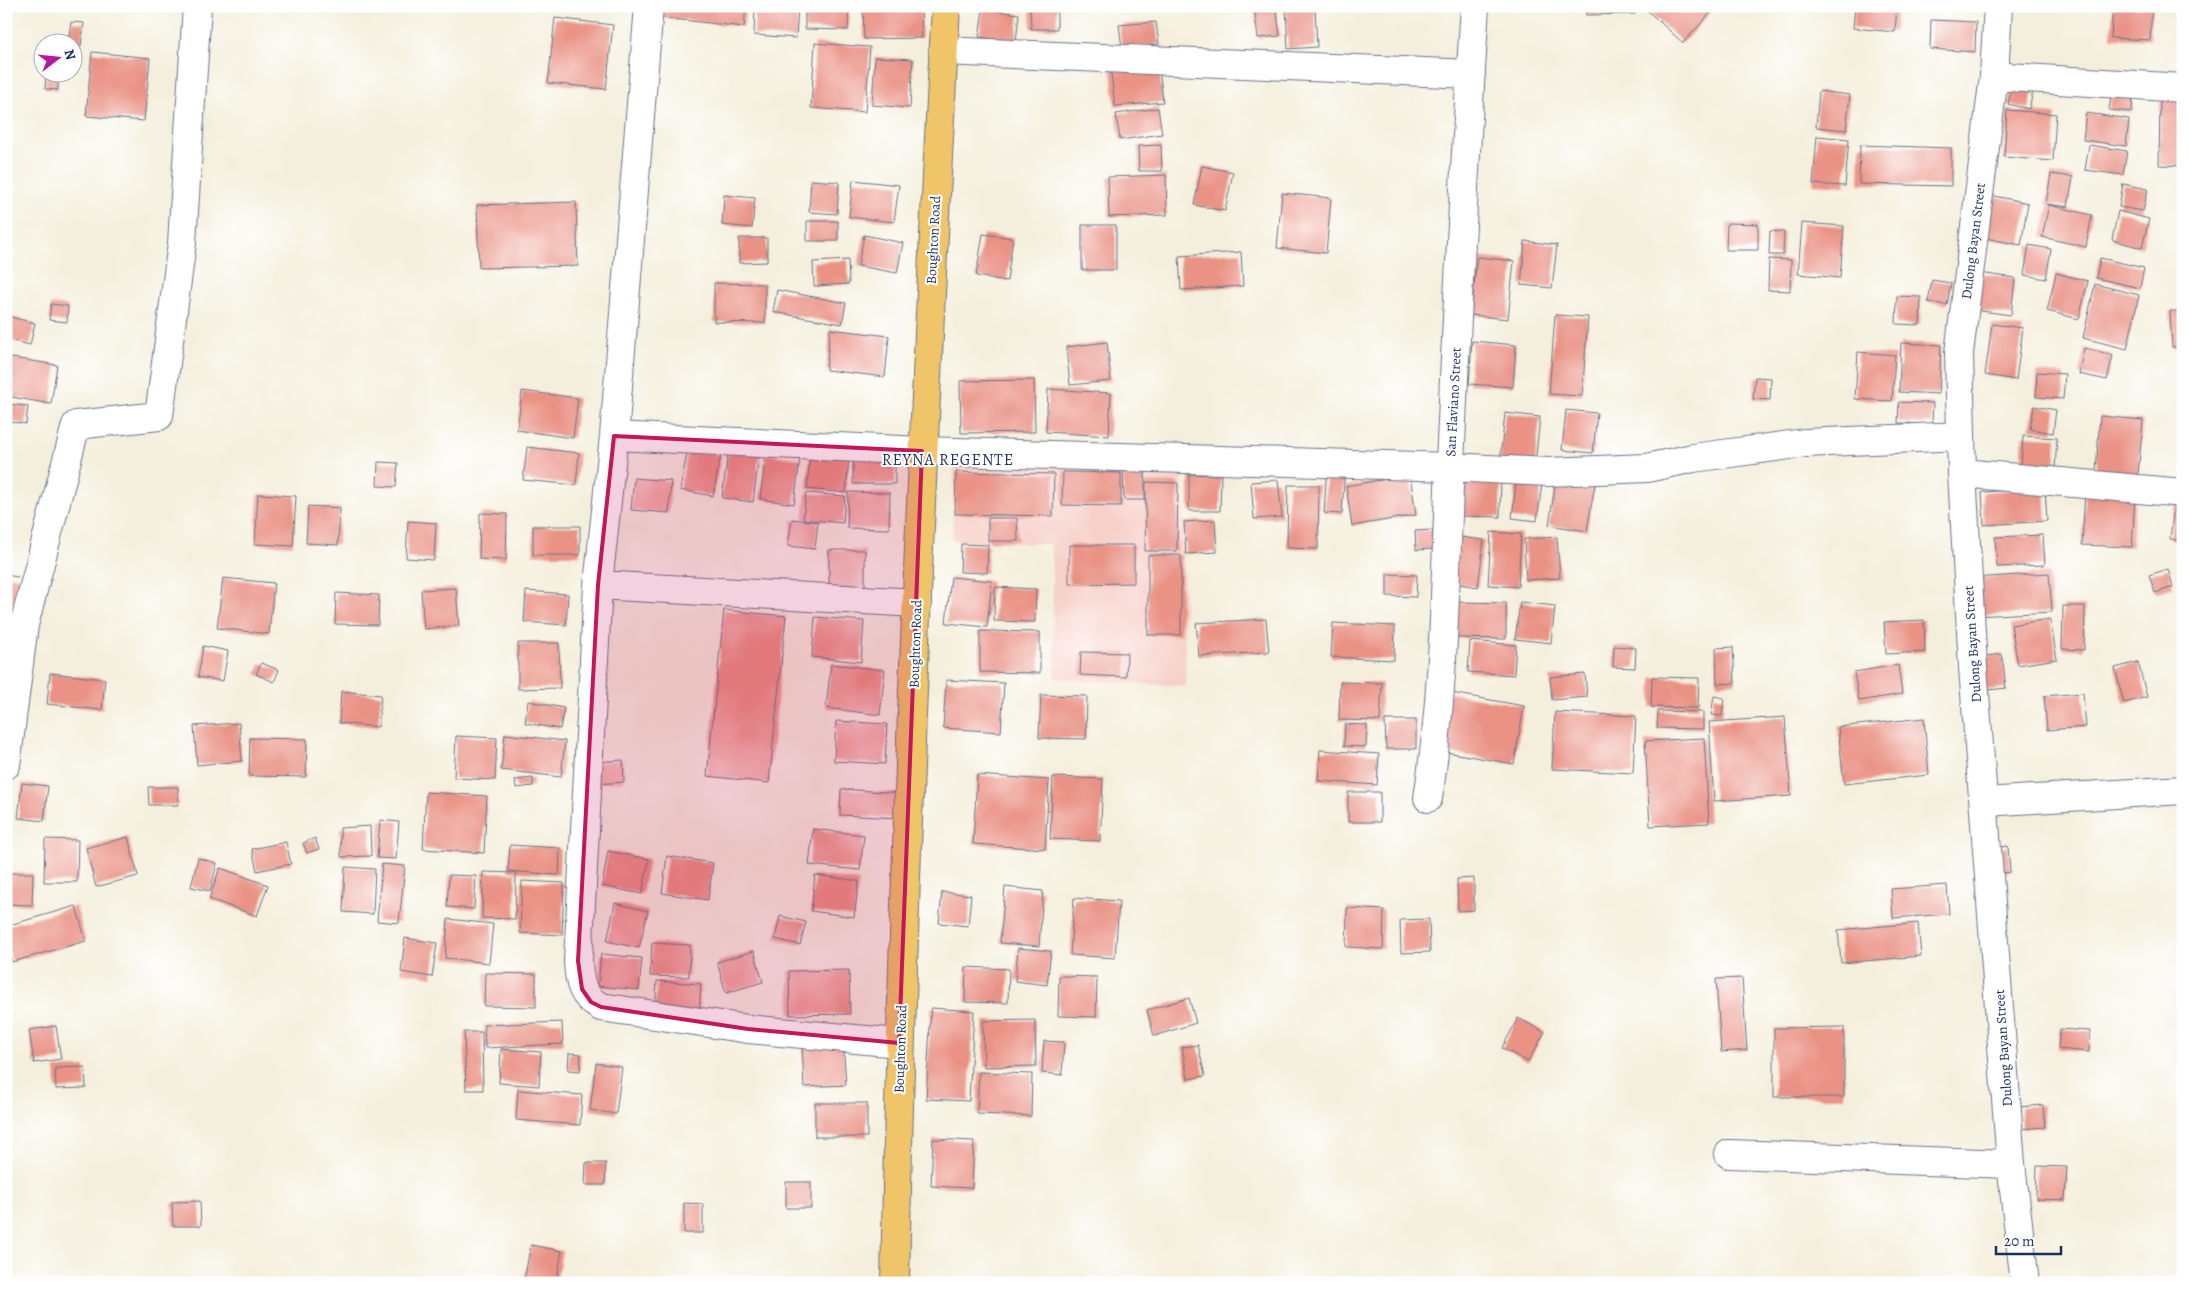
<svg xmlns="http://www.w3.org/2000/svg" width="2189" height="1289" viewBox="0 0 2189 1289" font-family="Alegreya,serif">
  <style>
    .built { fill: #f7d0c9 }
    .building { fill: #ea9284 }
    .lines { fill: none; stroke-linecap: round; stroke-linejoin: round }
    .minor-casing { stroke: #67728a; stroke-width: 30 }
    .major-casing { stroke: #67728a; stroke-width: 30 }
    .minor { stroke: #fff; stroke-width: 28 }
    .major { stroke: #f0c469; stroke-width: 28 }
    .marked { fill: #c2185b; fill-opacity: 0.2; stroke: #c2185b; stroke-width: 4; stroke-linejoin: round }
    .labels { text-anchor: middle; stroke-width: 4; stroke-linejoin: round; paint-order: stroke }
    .street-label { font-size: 14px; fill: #1b2f5e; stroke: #fff }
    .quarter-label { font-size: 16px; letter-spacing: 1px; fill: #1b2f5e; stroke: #fff }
  </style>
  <rect width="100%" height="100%" fill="#fff"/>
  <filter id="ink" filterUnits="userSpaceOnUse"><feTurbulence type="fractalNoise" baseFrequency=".02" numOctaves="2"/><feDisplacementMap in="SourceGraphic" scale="10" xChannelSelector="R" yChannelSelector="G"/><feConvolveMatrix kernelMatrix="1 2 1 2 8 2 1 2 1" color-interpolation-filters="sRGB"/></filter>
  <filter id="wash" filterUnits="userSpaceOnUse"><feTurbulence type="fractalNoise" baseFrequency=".0096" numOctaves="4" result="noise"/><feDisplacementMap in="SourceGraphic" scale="20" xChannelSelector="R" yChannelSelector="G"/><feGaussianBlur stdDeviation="1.12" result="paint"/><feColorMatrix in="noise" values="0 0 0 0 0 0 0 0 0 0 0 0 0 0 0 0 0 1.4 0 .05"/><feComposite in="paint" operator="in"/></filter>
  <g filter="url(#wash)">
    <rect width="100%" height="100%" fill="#f4efdc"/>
    <!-- built -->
    <path class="built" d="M954,462L1181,469L1186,686L1055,679L1051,544L952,541Z"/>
    <g id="blocks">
      <!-- building -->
      <path class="building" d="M656,6H746L744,27L655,17Z
        M755,6H798L796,38L754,35Z
        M805,6H849L848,30L805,29Z
        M863,6H921L922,38L864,39Z
        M1030,6H1057V29H1031Z
        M1254,6H1276L1280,36L1258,38Z
        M1406,6H1431L1430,11L1406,10Z
        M1586,6H1635V14L1586,15Z
        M1652,6H1711L1714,9L1683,43L1648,11Z
        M1855,6H1897L1895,32L1853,28Z
        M2113,6L2152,8L2150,40L2111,38Z
        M1315,8L1317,47L1288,49L1286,9Z
        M983,9L1019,14L1016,42L979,37Z
        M555,18L613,25L606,89L548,83Z
        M1931,20L1976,22L1975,52L1930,49Z
        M71,22L84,23L81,46L68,42Z
        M1156,22L1159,44L1122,48L1119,25Z
        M815,43L870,47L865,112L811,108Z
        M92,52L150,58L144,121L86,116Z
        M875,57L913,59L910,108L872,105Z
        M1110,64L1159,67L1163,102L1115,106Z
        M46,72H58V90L45,89Z
        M2013,82L2034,87L2029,109L2008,104Z
        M1819,91L1850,95L1846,130L1816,127Z
        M2112,91L2133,93L2132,112L2109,110Z
        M2160,99H2183V166L2159,165Z
        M1158,108L1162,134L1120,140L1116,114Z
        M2007,110L2056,114L2053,161L2004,157Z
        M2086,113L2129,119L2126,146L2083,140Z
        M1817,136L1849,139L1845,186L1813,184Z
        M1161,145L1162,171H1139L1138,146Z
        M1860,145L1951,148V186L1859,184Z
        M2089,145L2127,151L2123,175L2085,170Z
        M1202,166L1233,172L1225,211L1194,205Z
        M2051,174L2073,177L2068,207L2046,204Z
        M1166,175L1167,215L1109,217L1108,177Z
        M811,180L839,182L837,214L809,212Z
        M853,180L899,185L894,222L849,217Z
        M2123,184L2148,189L2143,211L2119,207Z
        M1282,193L1331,198L1326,253L1277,248Z
        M1985,194L2028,203L2021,245L1976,236Z
        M724,195L755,198L752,228L722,225Z
        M576,202L578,266L479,268L477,205Z
        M2049,205L2092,215L2086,247L2042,237Z
        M2118,211L2149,219L2142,248L2112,240Z
        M807,221H838V241H807Z
        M1727,223L1758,224V250H1726Z
        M1802,223L1844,226L1840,278L1798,274Z
        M1082,225H1116V270H1082Z
        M1770,231L1784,232L1783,255H1769Z
        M983,234L1013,238L1007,281L976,276Z
        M864,235L903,243L897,273L858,266Z
        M739,238H767V262L739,263Z
        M1525,241L1557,245L1552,288L1521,285Z
        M2029,245L2051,249L2046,279L2024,275Z
        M1241,252L1243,286L1181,290L1179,256Z
        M1477,257L1514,261L1508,319L1471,315Z
        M2100,258L2144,268L2140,288L2096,278Z
        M1769,259L1791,260L1790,291L1768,290Z
        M848,260L849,284L814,286L813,262Z
        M1979,273L2015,278L2011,315L1974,310Z
        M2056,273L2088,281L2079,319L2047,311Z
        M1932,280L1951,283L1947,305L1928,302Z
        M714,283L765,284V323L714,322Z
        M2095,284L2139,295L2127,349L2083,338Z
        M777,290L846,303L842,324L773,312Z
        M1897,296L1921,297L1920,325L1896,324Z
        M51,304L68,306L67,322L49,320Z
        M2170,311H2183V347H2172Z
        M1555,315L1588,317L1582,396L1549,394Z
        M7,316L35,323L30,345L6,339Z
        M1992,324L2023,328L2016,380L1985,375Z
        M830,329L889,336L885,377L826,370Z
        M1472,341L1516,345L1513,387L1469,384Z
        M1107,342L1111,381L1070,385L1066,347Z
        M1901,343L1941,345L1939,394L1899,392Z
        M2084,348L2113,355L2107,380L2079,374Z
        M1858,352L1895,355L1892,401L1855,399Z
        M6,357L57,365L51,404L6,396Z
        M2037,372L2065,374L2063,399L2036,397Z
        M1755,377L1771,378L1770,400L1753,399Z
        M1034,380L1035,432L961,433L960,381Z
        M1048,389L1111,393L1109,436L1046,432Z
        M522,391L578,398L573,438L517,430Z
        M1899,402L1933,403L1932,424L1898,423Z
        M6,404L28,406L26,424L6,421Z
        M2034,406L2056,410L2053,433L2030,429Z
        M1566,410L1597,413L1593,453L1562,450Z
        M1505,413L1540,417L1535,465L1500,461Z
        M2100,416L2143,420L2138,475L2096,471Z
        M2023,436L2057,438L2055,469L2021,467Z
        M729,445L760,449L753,502L722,498Z
        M527,447L579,453L576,485L523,480Z
        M688,448L721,455L713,496L680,490Z
        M810,453L849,457L846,493L807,489Z
        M766,454L800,459L794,504L760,499Z
        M895,458V484H853V459Z
        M378,462L398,463L396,487L377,486Z
        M1327,465L1345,466L1342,514L1324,513Z
        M1145,470V500H1124L1123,471Z
        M956,472L1054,474L1053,516L955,514Z
        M1063,472L1121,473V506L1062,505Z
        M1517,473L1543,476L1537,521L1512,518Z
        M1189,474L1221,475L1220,511H1189Z
        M1460,474L1501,476L1500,517L1459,516Z
        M1410,475L1416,515L1352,526L1346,486Z
        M634,478L671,481L669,513L631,510Z
        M1556,479L1595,484L1587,531L1549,525Z
        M1278,480L1282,517L1254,519L1251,482Z
        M1146,482L1178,483L1177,551H1145Z
        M1288,485H1319L1318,549L1287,548Z
        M2045,488L2047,521L1984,525L1982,492Z
        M848,492L890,493L889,529L847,528Z
        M2085,492L2135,494L2132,547L2082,545Z
        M806,493L845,496L843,523L803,519Z
        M258,494L296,496L293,546L255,544Z
        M2175,497L2183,498V541L2170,539Z
        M308,506L340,508L338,545L306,543Z
        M480,513L507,514L506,560L479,559Z
        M988,518H1017L1018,541H988Z
        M792,519L818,522L815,549L788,546Z
        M1215,520L1217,552L1186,554L1184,522Z
        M408,521L436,523L434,560L406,558Z
        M533,526H580V555H533Z
        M1433,530V549L1416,550L1415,531Z
        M1491,532L1521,534L1518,587L1488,585Z
        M2043,535L2045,565L1997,567L1995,537Z
        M1460,537L1484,540L1478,587L1453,583Z
        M1557,537L1560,578L1526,580L1524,539Z
        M961,544L988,545L987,573L960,572Z
        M1069,545H1134V583L1069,584Z
        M829,550H865V595H829Z
        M1148,555H1181V635H1148Z
        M2168,569L2173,587L2155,593L2149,575Z
        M2049,573L2052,612L1975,616L1973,578Z
        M1387,574L1417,575L1416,597L1387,596Z
        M6,575L23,578L15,622L6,620Z
        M951,577L992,581L987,627L946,623Z
        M223,578L274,583L269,634L217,628Z
        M995,587L1036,589L1035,622L994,621Z
        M456,588L459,626L424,629L421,590Z
        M526,591L568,594L566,625L524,622Z
        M336,593L379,595L378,625L335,624Z
        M1456,602L1506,603V639L1455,638Z
        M1520,602L1555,606L1551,643L1515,639Z
        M2063,606H2085L2084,650L2062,649Z
        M724,610L786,616L769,783L707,776Z
        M815,617L864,621L861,662L812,657Z
        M1266,619L1269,652L1199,656L1196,623Z
        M2050,619L2057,659L2018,665L2011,625Z
        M1924,620L1925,652L1886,654L1884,622Z
        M1333,623L1395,626L1394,660L1331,657Z
        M980,631L1040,632V673L980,672Z
        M1470,641L1516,645L1514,675L1468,672Z
        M518,643H559L560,688L518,689Z
        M203,646L228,651L223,681L198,677Z
        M1614,646L1636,648L1635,668L1613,667Z
        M1733,647L1735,683L1717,684L1716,648Z
        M1081,652L1127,653L1126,677L1080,675Z
        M2002,654L2006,688L1981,691L1977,657Z
        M2138,662L2147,697L2124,703L2115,668Z
        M261,663L279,670L274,682L256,674Z
        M831,664L885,670L880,715L826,708Z
        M1898,665L1902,694L1859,701L1854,672Z
        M50,673L105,679L102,710L47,704Z
        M1585,674L1587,697L1552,700L1550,677Z
        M1652,677L1699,678L1698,708L1651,707Z
        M946,680L1004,683L1001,732L943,728Z
        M1340,682L1382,683L1380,721L1339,720Z
        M341,691L381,695L378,727L339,723Z
        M1446,692L1524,706L1514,764L1435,750Z
        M2083,693L2086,727L2047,730L2044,696Z
        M1041,695L1087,696L1086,739L1039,738Z
        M1714,696L1724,698L1722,716L1711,715Z
        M528,701L564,708L560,729L525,723Z
        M1658,711L1703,712V729L1657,728Z
        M1555,712L1636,716L1633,773L1552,769Z
        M1785,717L1791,796L1714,801L1709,722Z
        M1924,718L1929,775L1844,784L1838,727Z
        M1385,720H1416V749H1386Z
        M836,721L887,724L885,764L834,761Z
        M239,723L242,761L197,765L194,726Z
        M1345,724L1367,725L1366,747L1344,746Z
        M505,734L565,741L561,777L501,770Z
        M456,736L497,738L495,780L454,778Z
        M250,738L307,739L306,777L249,776Z
        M1704,738L1709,823L1650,826L1645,741Z
        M1320,750L1379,754L1377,785L1318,781Z
        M623,760L624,782L596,784L595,762Z
        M977,775L1049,780L1045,849L973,844Z
        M1053,777L1103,779L1100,841L1050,839Z
        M533,778V786L516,788L515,780Z
        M22,783L48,786L44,821L18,818Z
        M148,787H178V805H149Z
        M841,789L900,793L899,818L840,815Z
        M426,792L487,796L484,853L423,849Z
        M1348,792H1380V822H1348Z
        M380,820L399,822L396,859L377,858Z
        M370,826L371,856L341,857L340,828Z
        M813,829L864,835L860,870L809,865Z
        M128,837L138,876L96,887L86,848Z
        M315,838L319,849L307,853L303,843Z
        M45,839L78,840L77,882H44Z
        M286,842L291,864L257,871L252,849Z
        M510,845L560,848L559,875L508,871Z
        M2008,846L2010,872L1995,874L1992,848Z
        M608,851L649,859L642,894L602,886Z
        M667,856L713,863L708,900L662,893Z
        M198,858L217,863L210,891L191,887Z
        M382,864L405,866L399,923L377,921Z
        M345,867L375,869L373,914L343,912Z
        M220,868L268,885L257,916L209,899Z
        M483,872L516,873L515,919L482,918Z
        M6,873H33L32,905L6,904Z
        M449,875L476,876L474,909L447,907Z
        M815,875L859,881L854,917L811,911Z
        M1474,878V910L1458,911L1457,879Z
        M522,881L564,883L562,935L520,933Z
        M1947,885L1949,914L1893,918L1891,889Z
        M1005,887L1043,891L1039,946L1000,943Z
        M942,892L971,895L968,926L939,923Z
        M1074,898L1119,901L1115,958L1070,955Z
        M615,903L648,911L639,948L607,941Z
        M76,906L86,941L12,962L6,943V926Z
        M1347,908L1384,910L1383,949L1346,947Z
        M780,916L806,922L800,945L775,939Z
        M448,919L493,924L489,963L445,958Z
        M1429,919L1430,952L1401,953L1400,920Z
        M1918,923L1921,956L1841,963L1838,930Z
        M405,938L437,943L432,977L401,972Z
        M652,943L690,945L689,977L650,976Z
        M1018,948L1051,951L1047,985L1015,981Z
        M754,951L763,982L726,993L717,962Z
        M601,954L642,958L639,990L598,986Z
        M966,967L1009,969L1008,1003L965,1002Z
        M849,970L850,1014L790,1015L789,971Z
        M485,973L536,974V1007L484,1006Z
        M1059,976L1097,977L1096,1017L1058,1016Z
        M1742,978L1747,1050L1721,1052L1716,979Z
        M657,981L701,984L699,1014L655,1011Z
        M1189,998L1196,1023L1154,1036L1147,1010Z
        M931,1008L974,1011L969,1101L926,1099Z
        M1518,1018L1545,1032L1528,1062L1502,1048Z
        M1035,1020L1036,1066L984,1067L983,1021Z
        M562,1022L563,1044L485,1048L484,1025Z
        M56,1026L61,1059L34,1063L29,1030Z
        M1844,1027V1097H1774V1028Z
        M2060,1029L2090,1031L2089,1052L2058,1049Z
        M464,1032H482L483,1090H466Z
        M843,1041L846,1085L804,1087L802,1043Z
        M1044,1041L1064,1042L1062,1075L1042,1073Z
        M1198,1045L1205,1076L1188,1079L1182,1047Z
        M501,1049L541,1052L539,1086L499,1083Z
        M569,1053L581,1054L580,1071L568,1070Z
        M596,1063L622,1067L616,1114L590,1110Z
        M85,1067L86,1088L56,1089L55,1068Z
        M979,1072L1032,1074L1031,1116L977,1114Z
        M518,1090L582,1095L580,1125L516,1120Z
        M815,1103H867V1137H815Z
        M2043,1105L2045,1127L2021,1129L2020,1107Z
        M933,1139L974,1141L972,1188L931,1186Z
        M586,1163H606L605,1185H585Z
        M2037,1166L2067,1167L2065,1200L2036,1199Z
        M786,1182H811V1208H786Z
        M200,1201L201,1226H173L172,1202Z
        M684,1203L703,1204V1233H684Z
        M531,1245L562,1251L556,1283L524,1280Z"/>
    </g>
  </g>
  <g filter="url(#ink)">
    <use href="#blocks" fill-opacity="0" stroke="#67728a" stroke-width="1"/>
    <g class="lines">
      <defs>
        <path id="minor" d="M649,6L614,436L598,585L578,961C579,981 581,997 601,1007L748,1029L899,1043
          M1998,6L1994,76L1959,353L1962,473L1973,667L2011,1164L2025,1283
          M943,51L1471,74
          M1994,76L2183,88
          M614,436L922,451L1450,467L1548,472L1647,468L1693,458L1805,443L1961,436
          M1962,473L2183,493
          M598,585L917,603
          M6,765L24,625L76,425L159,416L182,243L197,6
          M1428,798C1445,687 1445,575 1450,464C1457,311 1465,159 1475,6
          M1984,802L2183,790
          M1729,1154L2011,1164"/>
        <path id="major" d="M895,1283C903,857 923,431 946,6"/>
      </defs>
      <!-- minor casing -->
      <use href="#minor" class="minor-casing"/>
      <!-- major casing -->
      <use href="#major" class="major-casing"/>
      <!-- minor -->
      <use href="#minor" class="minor"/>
      <!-- major -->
      <use href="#major" class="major"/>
    </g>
  </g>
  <!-- marked area -->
  <path class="marked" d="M614,436L922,451L899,1043L748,1029L601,1007L591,1002L582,989L578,961L598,585Z"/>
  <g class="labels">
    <!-- street labels -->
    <g class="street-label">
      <text transform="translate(933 240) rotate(-87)" y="5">Boughton Road</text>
      <text transform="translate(1973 241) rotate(-83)" y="5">Dulong Bayan Street</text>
      <text transform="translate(1453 402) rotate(-87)" y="5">San Flaviano Street</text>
      <text transform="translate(915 644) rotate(-88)" y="5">Boughton Road</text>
      <text transform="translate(1972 644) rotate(-94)" y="5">Dulong Bayan Street</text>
      <text transform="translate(2003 1048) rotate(-94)" y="5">Dulong Bayan Street</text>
      <text transform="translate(900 1049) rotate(-88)" y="5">Boughton Road</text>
    </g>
    <!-- quarter labels -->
    <g class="quarter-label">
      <text x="948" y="465">REYNA REGENTE</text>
    </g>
  </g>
  <!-- margin -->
  <rect width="2189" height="1289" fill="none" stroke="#fff" stroke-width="25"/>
  <!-- north arrow -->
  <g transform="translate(58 58) rotate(74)"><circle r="24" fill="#ffffff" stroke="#a4acbf"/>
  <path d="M0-4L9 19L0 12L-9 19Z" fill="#b5179e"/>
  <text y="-8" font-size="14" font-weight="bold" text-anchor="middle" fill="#1b2f5e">N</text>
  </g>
  <!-- scale -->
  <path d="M1996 1246v8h65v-8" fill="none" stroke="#1b2f5e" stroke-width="2.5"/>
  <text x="2004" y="1246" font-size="15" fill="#1b2f5e" stroke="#ffffff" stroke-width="4" paint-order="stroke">20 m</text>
</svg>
